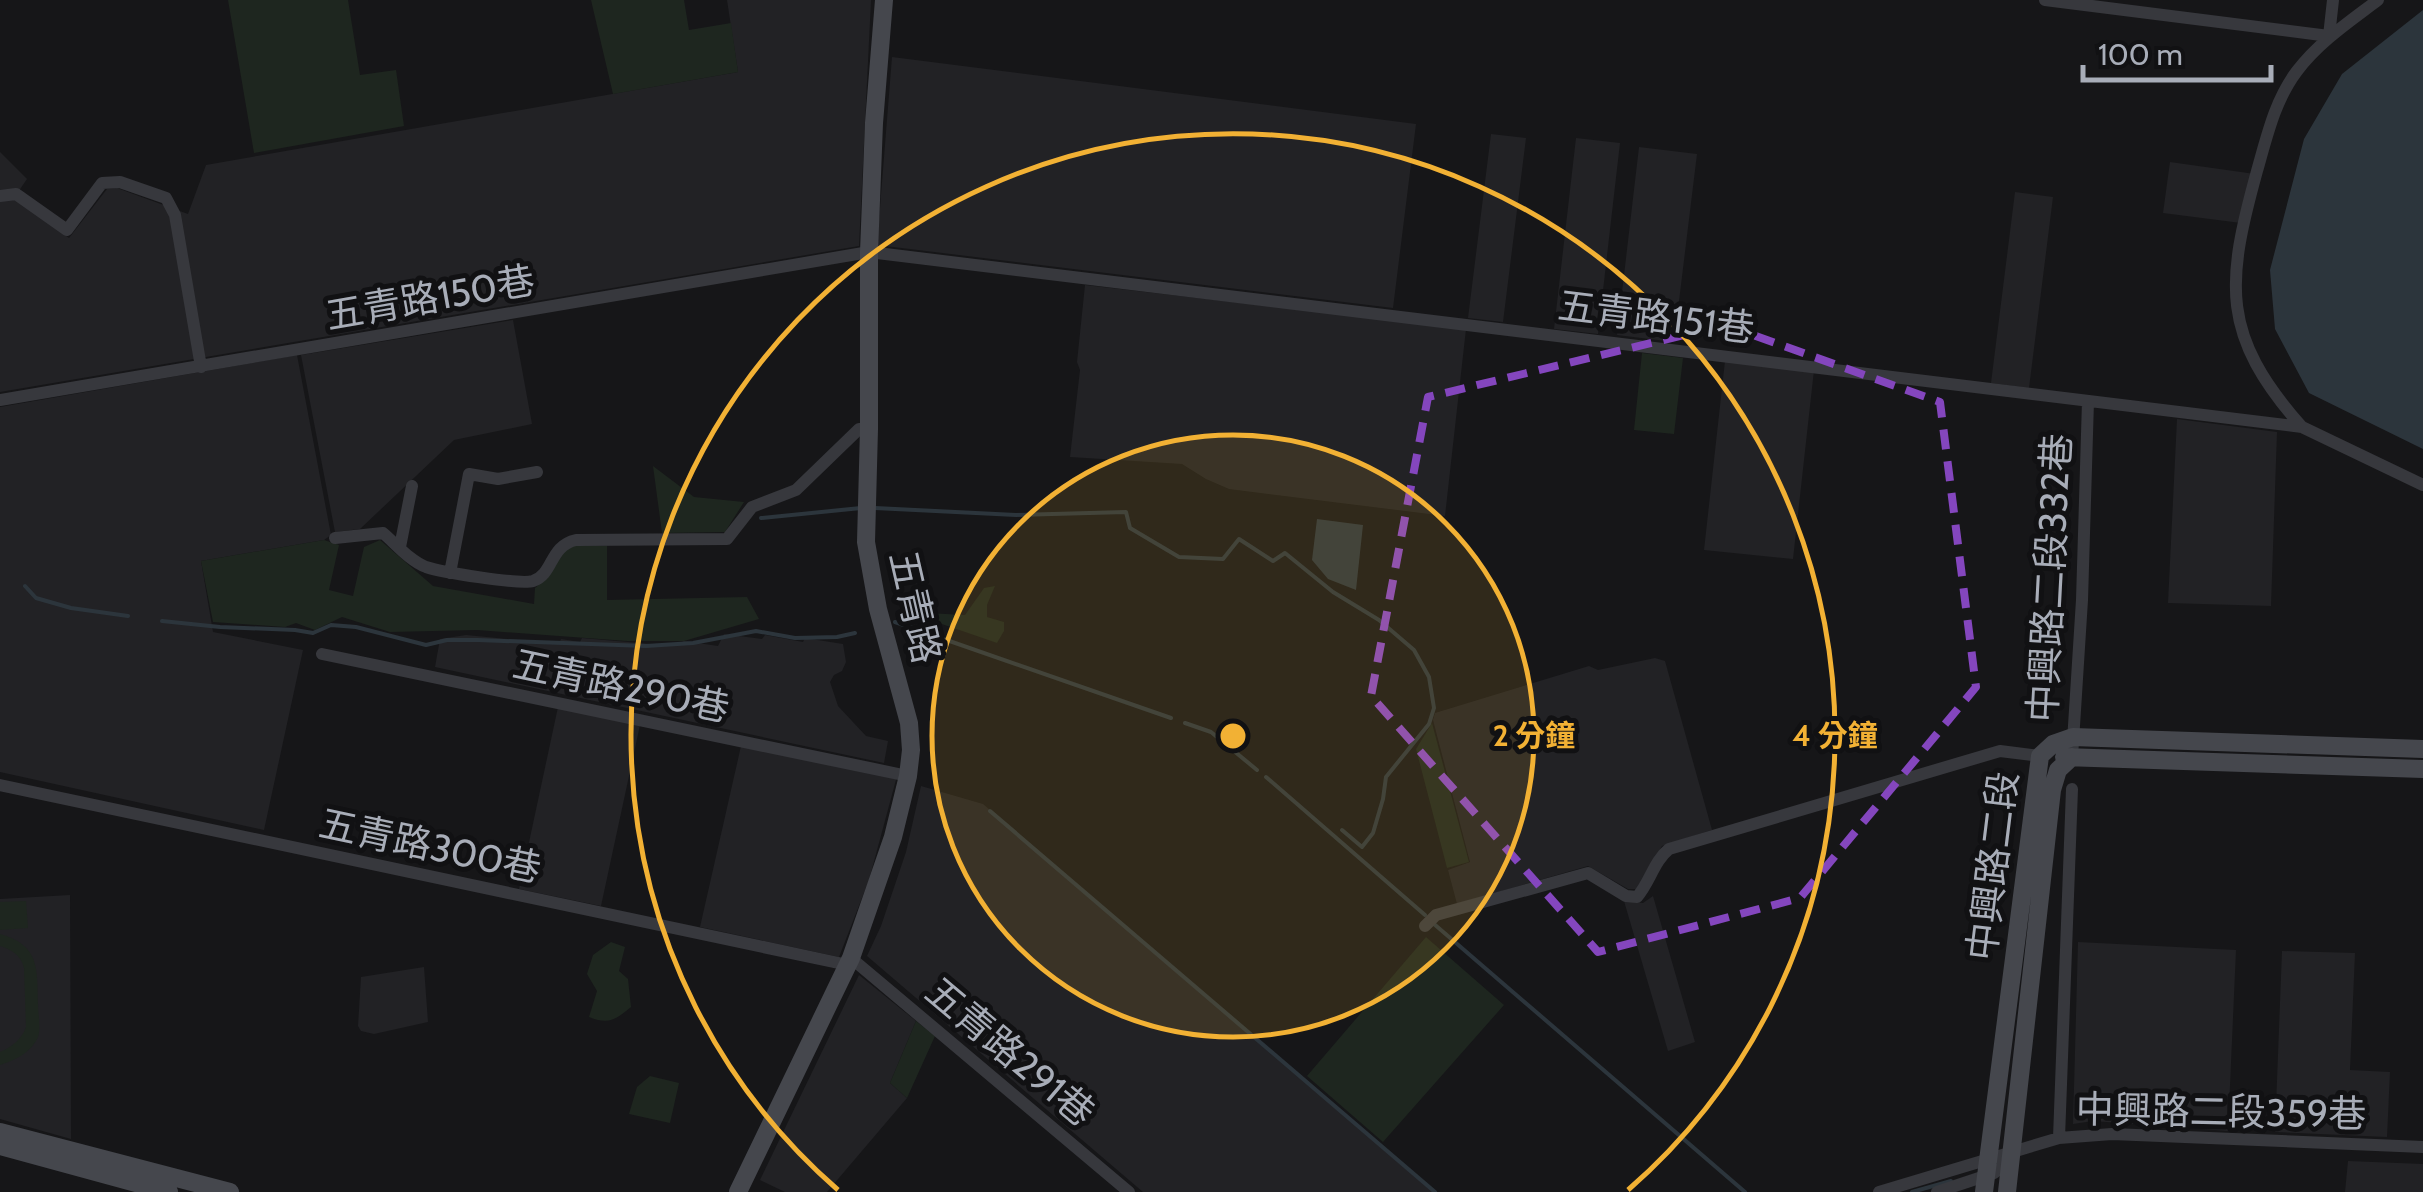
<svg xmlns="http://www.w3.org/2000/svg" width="2423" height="1192" viewBox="0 0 2423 1192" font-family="Cabin,'Noto Sans TC',sans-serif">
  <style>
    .built { fill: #222225 }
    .green { fill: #1e261f }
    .water { fill: #2c353c }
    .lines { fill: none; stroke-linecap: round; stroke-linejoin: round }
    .stream { stroke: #2c353c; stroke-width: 4 }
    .street { stroke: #37383d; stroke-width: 12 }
    .secondary { stroke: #45474d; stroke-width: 18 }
    .marked { fill: none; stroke: #8446be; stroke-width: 8; stroke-dasharray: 20 12; stroke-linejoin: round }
    .ring { fill: none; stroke: #f2b134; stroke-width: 5 }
    .labels { text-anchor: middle; stroke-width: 10; stroke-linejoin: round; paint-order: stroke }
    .street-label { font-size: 38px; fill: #a8adb8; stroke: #111113 }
    .centre { fill: #f2b134; stroke: #111113; stroke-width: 5 }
    .ring-label { font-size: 30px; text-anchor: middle; font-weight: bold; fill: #f2b134; stroke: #111113; stroke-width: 10; stroke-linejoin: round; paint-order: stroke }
  </style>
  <rect width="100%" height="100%" fill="#161618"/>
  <!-- built -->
  <path class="built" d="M727,0H871L859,246L0,392V152L27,179L14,198L69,238L107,189L117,188L188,214L206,165L738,72Z
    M892,57L1416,124L1393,308L877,245Z
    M1491,134L1526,138L1503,322L1468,318Z
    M1576,138L1620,143L1598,334L1554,329Z
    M1639,147L1697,154L1674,342L1617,335Z
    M2170,162L2255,174L2241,223L2163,213Z
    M2015,192L2053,197L2029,388L1991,383Z
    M1085,285L1466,329L1445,516L1229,489L1206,479L1182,464L1070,457L1080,370L1077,362Z
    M513,320L532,424L454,440L360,529L335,532L301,355Z
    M297,355L331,535L324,540L201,561L213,632L303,650L264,830L0,772V407Z
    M1725,361L1814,370L1793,559L1704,550Z
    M2177,419L2277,432L2271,606L2168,603Z
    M724,634L762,639L765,635L803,642L805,638L843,644L846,662L842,671L834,675L830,682L838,706L866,736L888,741L884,763L435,667L440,639L466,635L559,644L561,639L580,642L582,638L674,646L684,641L718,646Z
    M1655,658L1665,661L1712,830L1662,846L1636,889H1628L1588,866L1457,904L1448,870L1470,862L1433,720L1435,713L1589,666L1598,670Z
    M558,707L640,725L601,906L519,889Z
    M741,746L897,776L869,880L839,957L700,927Z
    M921,786L983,804L1434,1192H1143L867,956L881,926L906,852Z
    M70,895L71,1139L0,1119V899Z
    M1653,896L1695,1042L1668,1051L1624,901L1643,903Z
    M2078,942L2236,950L2228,1131L2093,1121L2073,1124Z
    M2282,951L2355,953L2350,1070L2390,1072L2387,1137L2275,1132Z
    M424,967L428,1022L374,1034L361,1031L358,1026L361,977Z
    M859,975L916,1021L890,1083L907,1098L827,1192H785L760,1180Z
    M2348,1161L2423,1164V1192H2345Z"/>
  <!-- green -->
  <path class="green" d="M228,0H348L360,75L396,70L404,126L254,153Z
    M591,0H684L689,30L731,23L738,72L613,94Z
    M1642,353L1683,358L1674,434L1634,430Z
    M653,466L694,497L744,502L725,532L662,533Z
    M324,540L339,545L329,590L353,596L364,547L380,540L433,586L534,604L535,588L549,576L560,552L571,545L607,546V600L747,597L759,619L684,641H627L477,630L390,632L342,617L315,630L296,623L285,627L213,622L201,561Z
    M995,586L987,605V617L1004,622V631L997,643L907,612L965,615L984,588Z
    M1432,723L1469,862L1447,868L1416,749Z
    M26,901L28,928L0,930V902Z
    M0,934C40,945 37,969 38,1004C38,1013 41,1028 38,1037C31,1053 15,1060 0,1065V1052C12,1047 22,1039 26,1027L24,968C21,956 13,950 0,946Z
    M1426,937L1504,1005L1383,1142L1307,1076Z
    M611,942L625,947L619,971L628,979L631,1007C615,1020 609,1025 589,1017L597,991L587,974L593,955Z
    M916,1021L935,1036L907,1098L890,1083Z
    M650,1076L679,1083L670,1123L629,1114L637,1087Z"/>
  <!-- water -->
  <path class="water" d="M2423,10V449L2309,393L2275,329L2270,270L2304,139L2342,74Z
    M1317,519L1363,525L1356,590L1328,579L1312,560Z"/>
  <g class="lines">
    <!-- stream -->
    <path class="stream" d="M875,508L1016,515L1126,512L1130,528L1179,557L1223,559L1239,539L1273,561L1285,553L1333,592L1379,620L1414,650L1429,677L1434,708L1429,724L1386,777L1383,799L1373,833L1362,847L1342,830
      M761,518L861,508
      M25,586L36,598L71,608L128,616
      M162,621L220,627L295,630L313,633L331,625L356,627L426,645L447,640H478L646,646L693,643L756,631L795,638L837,637L855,633
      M895,622L1171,718
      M1185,723L1211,732L1257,770
      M1266,777L1425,915
      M990,811L1435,1192
      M1434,924L1745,1192
      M1912,1192L1951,1181"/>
    <!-- street -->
    <path class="street" d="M2045,0L2329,36
      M2329,36L2333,0
      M0,196L16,194L67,230L102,183L120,182L166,198L175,215L201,367
      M0,400L869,252L2302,427L2423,485
      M2302,427C2220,335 2226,283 2257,171C2267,136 2275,100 2297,71C2319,42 2349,22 2378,0
      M335,538L383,533C396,544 410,561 426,567C441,572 520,585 533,581C554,574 549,546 576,540L727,539L752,507L796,490L859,429H869
      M400,547L412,486
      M450,573L469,474L498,479L537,472
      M322,654L908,776
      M2072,757L2082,600L2088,401
      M0,785L848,965
      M1425,926L1436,915L1588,873L1626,896L1637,897C1650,882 1654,861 1669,849L2000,751L2040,756
      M851,958L1129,1192
      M2059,1138L2072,789
      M1879,1192L2059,1138L2112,1134L2423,1147
      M1937,1192L1994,1173L2012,1159"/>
    <!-- secondary -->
    <path class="secondary" d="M2064,757L2423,769
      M0,1132L230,1192
      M0,1146L169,1192
      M738,1192L851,958L893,837L908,776L911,750L909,723L878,609L866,542L869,429V252L874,123L884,0
      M1984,1192L2040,756L2053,744L2073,737L2423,749
      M2007,1192L2052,790L2058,770L2072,757"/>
  </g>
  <!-- marked area -->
  <path class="marked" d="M1725,325L1940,402L1976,687L1800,898L1598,952L1371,696L1428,397Z"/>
  <!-- distance rings -->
  <circle cx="1233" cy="736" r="301" fill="#f2b134" fill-opacity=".12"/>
  <g class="ring">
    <circle cx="1233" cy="736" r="301"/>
    <path d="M838 1190A602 602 0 1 1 1628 1190"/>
  </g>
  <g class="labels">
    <!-- street labels -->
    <g class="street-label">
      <text transform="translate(430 298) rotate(-10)" y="13">五青路150巷</text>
      <text transform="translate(1656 317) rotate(7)" y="13">五青路151巷</text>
      <text transform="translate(2050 578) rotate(-87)" y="13">中興路二段332巷</text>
      <text transform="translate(915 607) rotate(77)" y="13">五青路</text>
      <text transform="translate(621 686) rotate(12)" y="13">五青路290巷</text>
      <text transform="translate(430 846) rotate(12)" y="13">五青路300巷</text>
      <text transform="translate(1993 866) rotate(-83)" y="13">中興路二段</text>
      <text transform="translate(1010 1052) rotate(40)" y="13">五青路291巷</text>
      <text transform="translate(2221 1112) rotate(1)" y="13">中興路二段359巷</text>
    </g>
  </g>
  <circle cx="1233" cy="736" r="15" class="centre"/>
  <g class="ring-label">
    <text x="1534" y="746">2 分鐘</text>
    <text x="1835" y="746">4 分鐘</text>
  </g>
  <!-- scale -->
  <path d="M2083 65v15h188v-15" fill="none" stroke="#a8adb8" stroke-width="5"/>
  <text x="2098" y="65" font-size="30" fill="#a8adb8" stroke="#111113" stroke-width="8" paint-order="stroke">100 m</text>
</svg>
